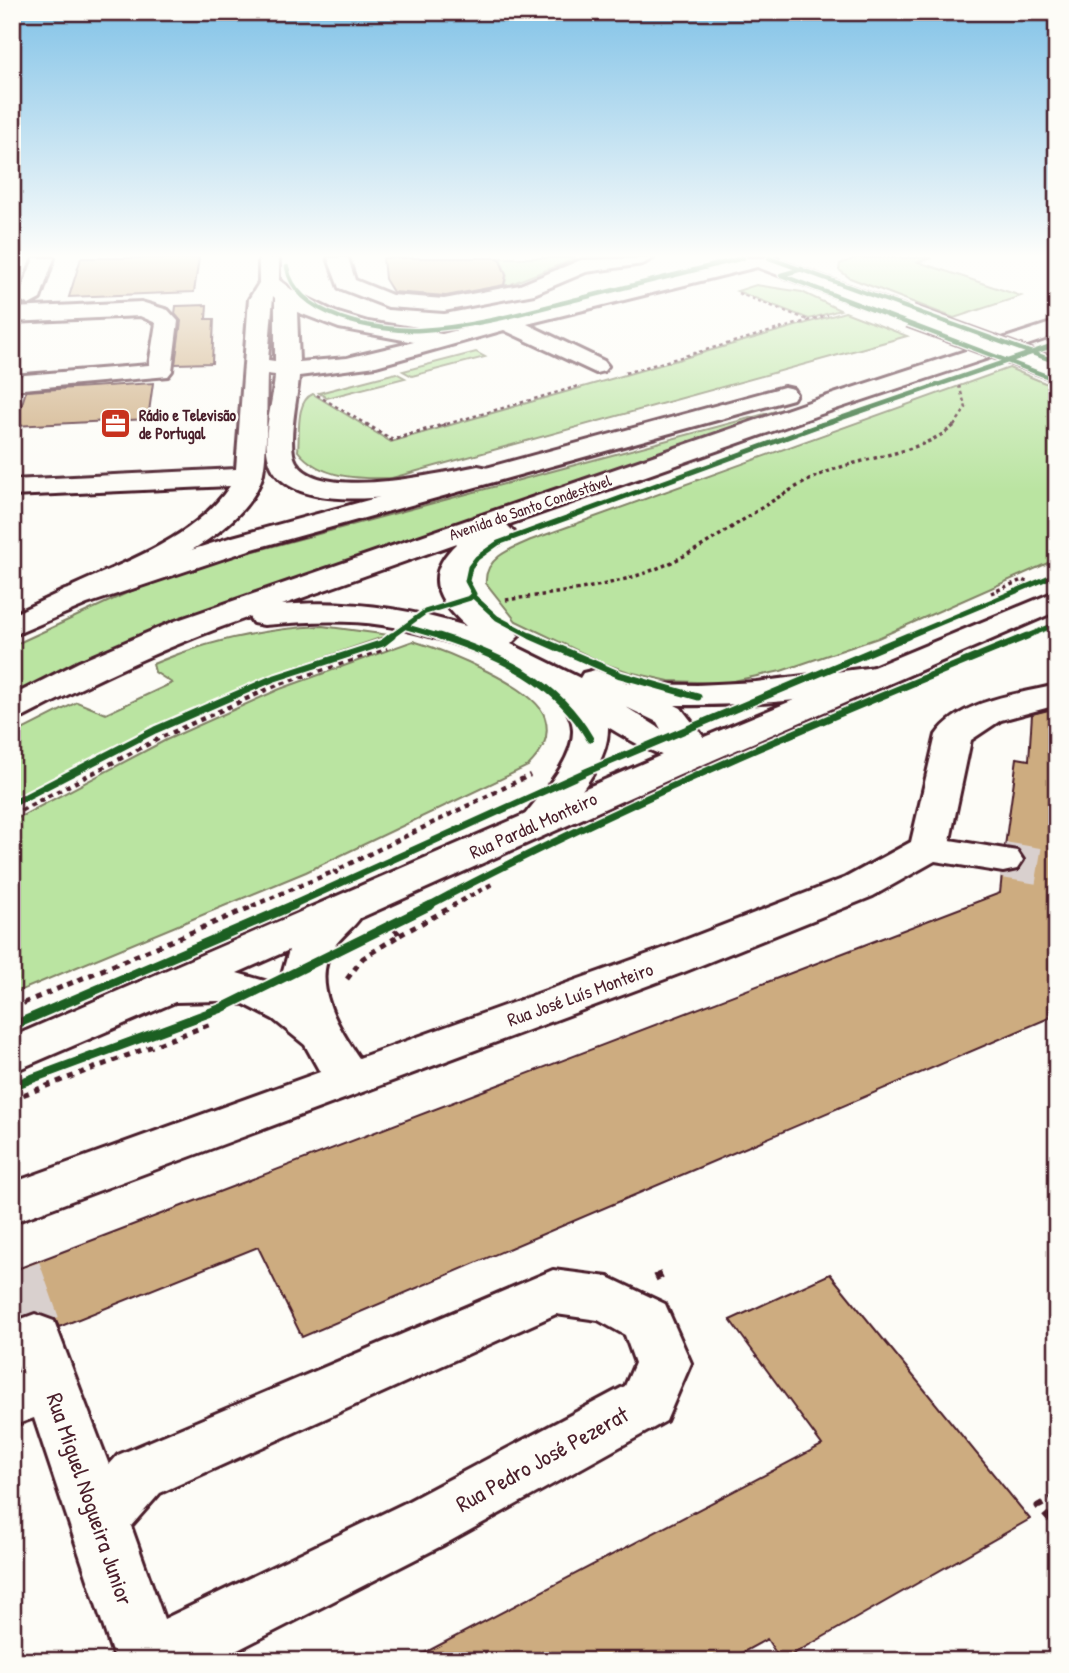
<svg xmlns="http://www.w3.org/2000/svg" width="1069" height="1673" viewBox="0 0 1069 1673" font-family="'Patrick Hand',sans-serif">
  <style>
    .green { fill: #bae4a1; stroke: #828266; stroke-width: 2 }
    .building { fill: #cdac80; stroke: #4a1f2b; stroke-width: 2 }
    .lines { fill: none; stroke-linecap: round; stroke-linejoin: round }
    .minor-tunnel-far1 { stroke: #d9d0ce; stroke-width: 36; stroke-dasharray: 36 18; stroke-linecap: butt }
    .minor-tunnel { stroke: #d9d0ce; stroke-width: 58; stroke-dasharray: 58 29; stroke-linecap: butt }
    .minor-casing { stroke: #4a1f2b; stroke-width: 6 }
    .highway-casing { stroke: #4a1f2b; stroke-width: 6 }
    .path-far4 { stroke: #4a1f2b; stroke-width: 2.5; stroke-dasharray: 3.5 3.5; stroke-linecap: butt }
    .path-far3 { stroke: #4a1f2b; stroke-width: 3.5; stroke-dasharray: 3.5 3.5; stroke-linecap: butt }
    .path-far2 { stroke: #4a1f2b; stroke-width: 4.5; stroke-dasharray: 5 5; stroke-linecap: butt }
    .path-far1 { stroke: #4a1f2b; stroke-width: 5; stroke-dasharray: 6 6; stroke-linecap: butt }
    .path { stroke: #4a1f2b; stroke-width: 7; stroke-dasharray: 8 8; stroke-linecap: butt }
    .minor { fill: #fdfcf7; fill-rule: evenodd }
    .highway { fill: #fdfcf7; fill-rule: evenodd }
    .minor-bridge-casing { stroke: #4a1f2b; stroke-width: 26; stroke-linecap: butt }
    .minor-bridge { stroke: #fdfcf7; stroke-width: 23 }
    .cycleway-far3-casing { stroke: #fdfcf7; stroke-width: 7 }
    .cycleway-far2-casing { stroke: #fdfcf7; stroke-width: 9 }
    .cycleway-far1-casing { stroke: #fdfcf7; stroke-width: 11 }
    .cycleway-casing { stroke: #fdfcf7; stroke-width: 13 }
    .cycleway-far3 { stroke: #1b5e20; stroke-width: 4.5 }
    .cycleway-far2 { stroke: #1b5e20; stroke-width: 5 }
    .cycleway-far1 { stroke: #1b5e20; stroke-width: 7 }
    .cycleway { stroke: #1b5e20; stroke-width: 9 }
    .labels { text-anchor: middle; stroke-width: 5; stroke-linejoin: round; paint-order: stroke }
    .far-poi-label { font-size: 16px; font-weight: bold; fill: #4a1f2b; stroke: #fdfcf7; text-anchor: start }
    .far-street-label { font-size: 16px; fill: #4a1f2b; stroke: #fdfcf7 }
    .street-label { font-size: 19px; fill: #4a1f2b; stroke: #fdfcf7 }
    .near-street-label { font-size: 23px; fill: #4a1f2b; stroke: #fdfcf7 }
  </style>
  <rect width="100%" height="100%" fill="#fdfcf7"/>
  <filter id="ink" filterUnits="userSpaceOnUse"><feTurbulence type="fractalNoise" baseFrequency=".0143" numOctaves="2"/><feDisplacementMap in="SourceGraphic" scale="14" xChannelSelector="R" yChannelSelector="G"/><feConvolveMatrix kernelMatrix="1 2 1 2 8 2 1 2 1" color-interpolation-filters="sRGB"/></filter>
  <g filter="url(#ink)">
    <!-- green -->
    <path class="green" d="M500,258H577L513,283L518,287L504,288L507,275Z
      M856,258H932L918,262L1021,296L954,318L850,278L839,270L840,264Z
      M756,285L802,292L840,310L809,319L737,291Z
      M845,312L907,336L392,478C360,479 320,479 298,451C300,434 295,401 313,394L391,442Z
      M476,352L485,357L412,376L403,371Z
      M1009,368L1057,388V559L878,638L781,671L724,683L669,681L629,672L603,663L516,621L486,583C484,558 512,548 531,540Z
      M396,373L405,378L327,398L319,393Z
      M798,405L315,573L12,701V646L129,592L199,566Z
      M322,626L389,635L270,676L153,727L12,800V735L77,702L106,714L172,683L155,672L153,664C207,641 262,629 322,626Z
      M413,641C443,650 537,687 545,718C551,738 541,753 528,766L306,872L12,994V821L166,740L280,689Z"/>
    <!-- building -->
    <path class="building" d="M81,258H199L194,292L69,297Z
      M383,258H499L506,275L504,285L446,296L393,292L385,279Z
      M207,305L206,319H214L212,363L175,364L181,321L175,314L176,306Z
      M153,383L148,419L15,426L26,391Z
      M1057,708V884L1049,1018L302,1337L258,1247L59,1327L55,1319L36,1312L15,1319L12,1324V1271L1000,893L1002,874L1018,872L1025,861L1019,850L1005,846L1017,758L1029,760L1032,714Z
      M830,1274L1030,1519L781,1661L767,1639L727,1661H409L822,1445L730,1320Z"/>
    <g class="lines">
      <!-- minor-tunnel-far1 -->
      <path class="minor-tunnel-far1" d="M1003,860L1057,869"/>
      <!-- minor-tunnel -->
      <path class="minor-tunnel" d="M12,1272L35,1337"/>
      <defs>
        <path id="minor" d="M34,258H54L40,299L29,305L18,299Z
          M259,258H279V280L296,293L335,312L368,322L442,334L745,258H778L777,260L918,311L921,316L910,323L902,321L757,267L527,324L604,361L608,366L604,371L596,373L504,330L376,366L299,376C298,396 286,446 296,462C319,502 440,473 478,466L488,468L491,474L488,480L478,482C432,491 287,524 269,460C261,434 274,401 275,375L267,374C266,397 268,458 262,477C244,535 145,575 95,600L84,602L73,600L69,593L73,586C127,561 195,538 230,486L12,496V480L236,469L249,299L259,283ZM273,296L275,298V361L268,360ZM297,312L339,328L414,342L347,358L299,362Z
          M328,258H348L355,280L392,295L444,299L520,285L581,260L653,258L643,264L586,272L534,294L444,311L388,307L339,288Z
          M141,302L168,310L178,321L172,371L168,376L12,390V376L149,365L156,323L140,316L12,322V308Z
          M1057,591V611L711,761L360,918C352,929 341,936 334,947C309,982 339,1029 359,1058L654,952L845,878L911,842L936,735C960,700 1019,694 1057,685V705L1001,720L971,740L950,840L1017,851L1023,860L1017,869L1003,872L935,861L873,896L684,972L12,1223V1183L320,1072L305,1045L273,1019L244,1004L220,1001L175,1002L12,1072V1037L685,745ZM289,950L282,975V986L237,973Z
          M553,1270L608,1277L665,1304L691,1363L666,1421L445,1544L216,1661H115L34,1418L12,1426V1375L19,1372C14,1356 8,1338 16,1321L35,1314L54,1321L109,1465L118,1455ZM556,1314L598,1320L625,1335L635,1363L625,1386L403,1504L164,1619L131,1526L160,1493Z"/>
        <path id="highway" d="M1057,321V335L821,414L507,525L514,532C505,546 486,547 474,559C440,593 505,616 519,636L511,644L580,678L583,673L595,670L630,684L697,685L756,682L875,667L887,670L892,677L887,684C820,701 744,706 675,705L681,708L716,753L711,761C678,769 636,744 608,727C609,765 572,801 551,831L538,834L525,831L519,823C537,797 572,765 573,732C575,674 428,632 382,625C342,619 303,622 264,625L253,623L249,617C171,644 97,679 24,717L12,720V696L79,662L175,621L803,404ZM457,543C424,574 435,598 466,626C405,608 345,599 282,605ZM626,707L657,722L661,729Z
          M784,387L793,389L796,394L793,399L249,550L87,604L12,636V615L65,590L229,538Z"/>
      </defs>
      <!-- minor casing -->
      <use href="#minor" class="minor-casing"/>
      <!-- highway casing -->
      <use href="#highway" class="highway-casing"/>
      <!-- path-far4 -->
      <path class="path-far4" d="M738,293L808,320
        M625,373L828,315
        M317,395L369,426
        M440,426L579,386
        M954,426L966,408L959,386"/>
      <!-- path-far3 -->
      <path class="path-far3" d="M366,424L392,440L446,424
        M991,593L1022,580L1028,583
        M506,600C563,592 624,586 676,560C727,535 770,497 822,474C866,455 919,456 956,424"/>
      <!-- path-far2 -->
      <path class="path-far2" d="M12,815L162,737L277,685L387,648
        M338,874L335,871L530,775
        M252,906L335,871
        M452,906L494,883"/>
      <!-- path-far1 -->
      <path class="path-far1" d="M400,935L455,905
        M347,979L363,958L400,935L389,924
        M12,1008L256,905
        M12,1099L211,1024"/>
      <!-- path -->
      <path class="path" d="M655,1278L667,1272
        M1057,1496L1038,1506L1057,1528"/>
      <!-- minor -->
      <use href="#minor" class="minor"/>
      <!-- highway -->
      <use href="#highway" class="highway"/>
      <defs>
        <path id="minor-bridge" d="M910,316L1057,370"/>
      </defs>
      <!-- minor-bridge casing -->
      <use href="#minor-bridge" class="minor-bridge-casing"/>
      <!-- minor-bridge -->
      <use href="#minor-bridge" class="minor-bridge"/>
      <defs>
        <path id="cycleway-far3" d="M769,258L1057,362
          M287,267C295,317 379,332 421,330C475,327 526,312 578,299C633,285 688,272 743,258
          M802,269L781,275L1057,380
          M818,426L1057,344"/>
        <path id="cycleway-far2" d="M473,596L497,618L535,638
          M407,627L445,638
          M389,638L425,612L470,598L474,594L467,581L470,567L477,558L498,543L823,424
          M904,638L1057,574
          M1022,638L1057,624"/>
        <path id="cycleway-far1" d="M439,636C501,656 557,681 590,739
          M531,636L620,675L698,697
          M12,804L155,730L272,679L383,643L392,636
          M290,906L588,771L908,636
          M428,906C621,803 824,719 1027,636"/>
        <path id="cycleway" d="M12,1026L294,905
          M12,1086L222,1008L431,905"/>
      </defs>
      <!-- cycleway-far3 casing -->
      <use href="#cycleway-far3" class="cycleway-far3-casing"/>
      <!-- cycleway-far2 casing -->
      <use href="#cycleway-far2" class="cycleway-far2-casing"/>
      <!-- cycleway-far1 casing -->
      <use href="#cycleway-far1" class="cycleway-far1-casing"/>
      <!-- cycleway casing -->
      <use href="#cycleway" class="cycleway-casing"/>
      <!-- cycleway-far3 -->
      <use href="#cycleway-far3" class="cycleway-far3"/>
      <!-- cycleway-far2 -->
      <use href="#cycleway-far2" class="cycleway-far2"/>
      <!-- cycleway-far1 -->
      <use href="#cycleway-far1" class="cycleway-far1"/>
      <!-- cycleway -->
      <use href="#cycleway" class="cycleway"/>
    </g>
  </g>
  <!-- sky -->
  <linearGradient id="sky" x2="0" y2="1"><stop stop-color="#81c2e7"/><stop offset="0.52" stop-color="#fefefb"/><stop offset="1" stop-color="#fefefb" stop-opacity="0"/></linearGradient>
  <rect width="1069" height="492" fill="url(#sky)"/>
  <!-- icons -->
  <defs>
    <symbol id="office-square" viewBox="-11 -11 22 22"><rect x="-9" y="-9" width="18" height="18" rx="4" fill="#c8321e" stroke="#fdfcf7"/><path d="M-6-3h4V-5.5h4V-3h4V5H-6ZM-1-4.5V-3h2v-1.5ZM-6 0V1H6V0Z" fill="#fff"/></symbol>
  </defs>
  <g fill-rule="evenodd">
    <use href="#office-square" x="98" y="406" width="35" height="35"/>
  </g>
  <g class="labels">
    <!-- far-poi labels -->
    <g class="far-poi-label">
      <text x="139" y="421">Rádio e Televisão<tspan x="139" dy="18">de Portugal</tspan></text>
    </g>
    <!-- far-street labels -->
    <g class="far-street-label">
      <text transform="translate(530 507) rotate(-19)" y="6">Avenida do Santo Condestável</text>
    </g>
    <!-- street labels -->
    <g class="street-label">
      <text transform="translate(533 825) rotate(-24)" y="7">Rua Pardal Monteiro</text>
      <text transform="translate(580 994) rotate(-20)" y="7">Rua José Luís Monteiro</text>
    </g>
    <!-- near-street labels -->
    <g class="near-street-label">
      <text transform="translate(542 1459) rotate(-29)" y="8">Rua Pedro José Pezerat</text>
      <text transform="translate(90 1499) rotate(71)" y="8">Rua Miguel Nogueira Junior</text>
    </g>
  </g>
  <!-- margin -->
  <rect width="1069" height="1673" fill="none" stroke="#fdfcf7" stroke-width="42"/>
  <rect x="21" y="21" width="1027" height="1631" fill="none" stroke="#4a1f2b" stroke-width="2.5" filter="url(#ink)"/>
</svg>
